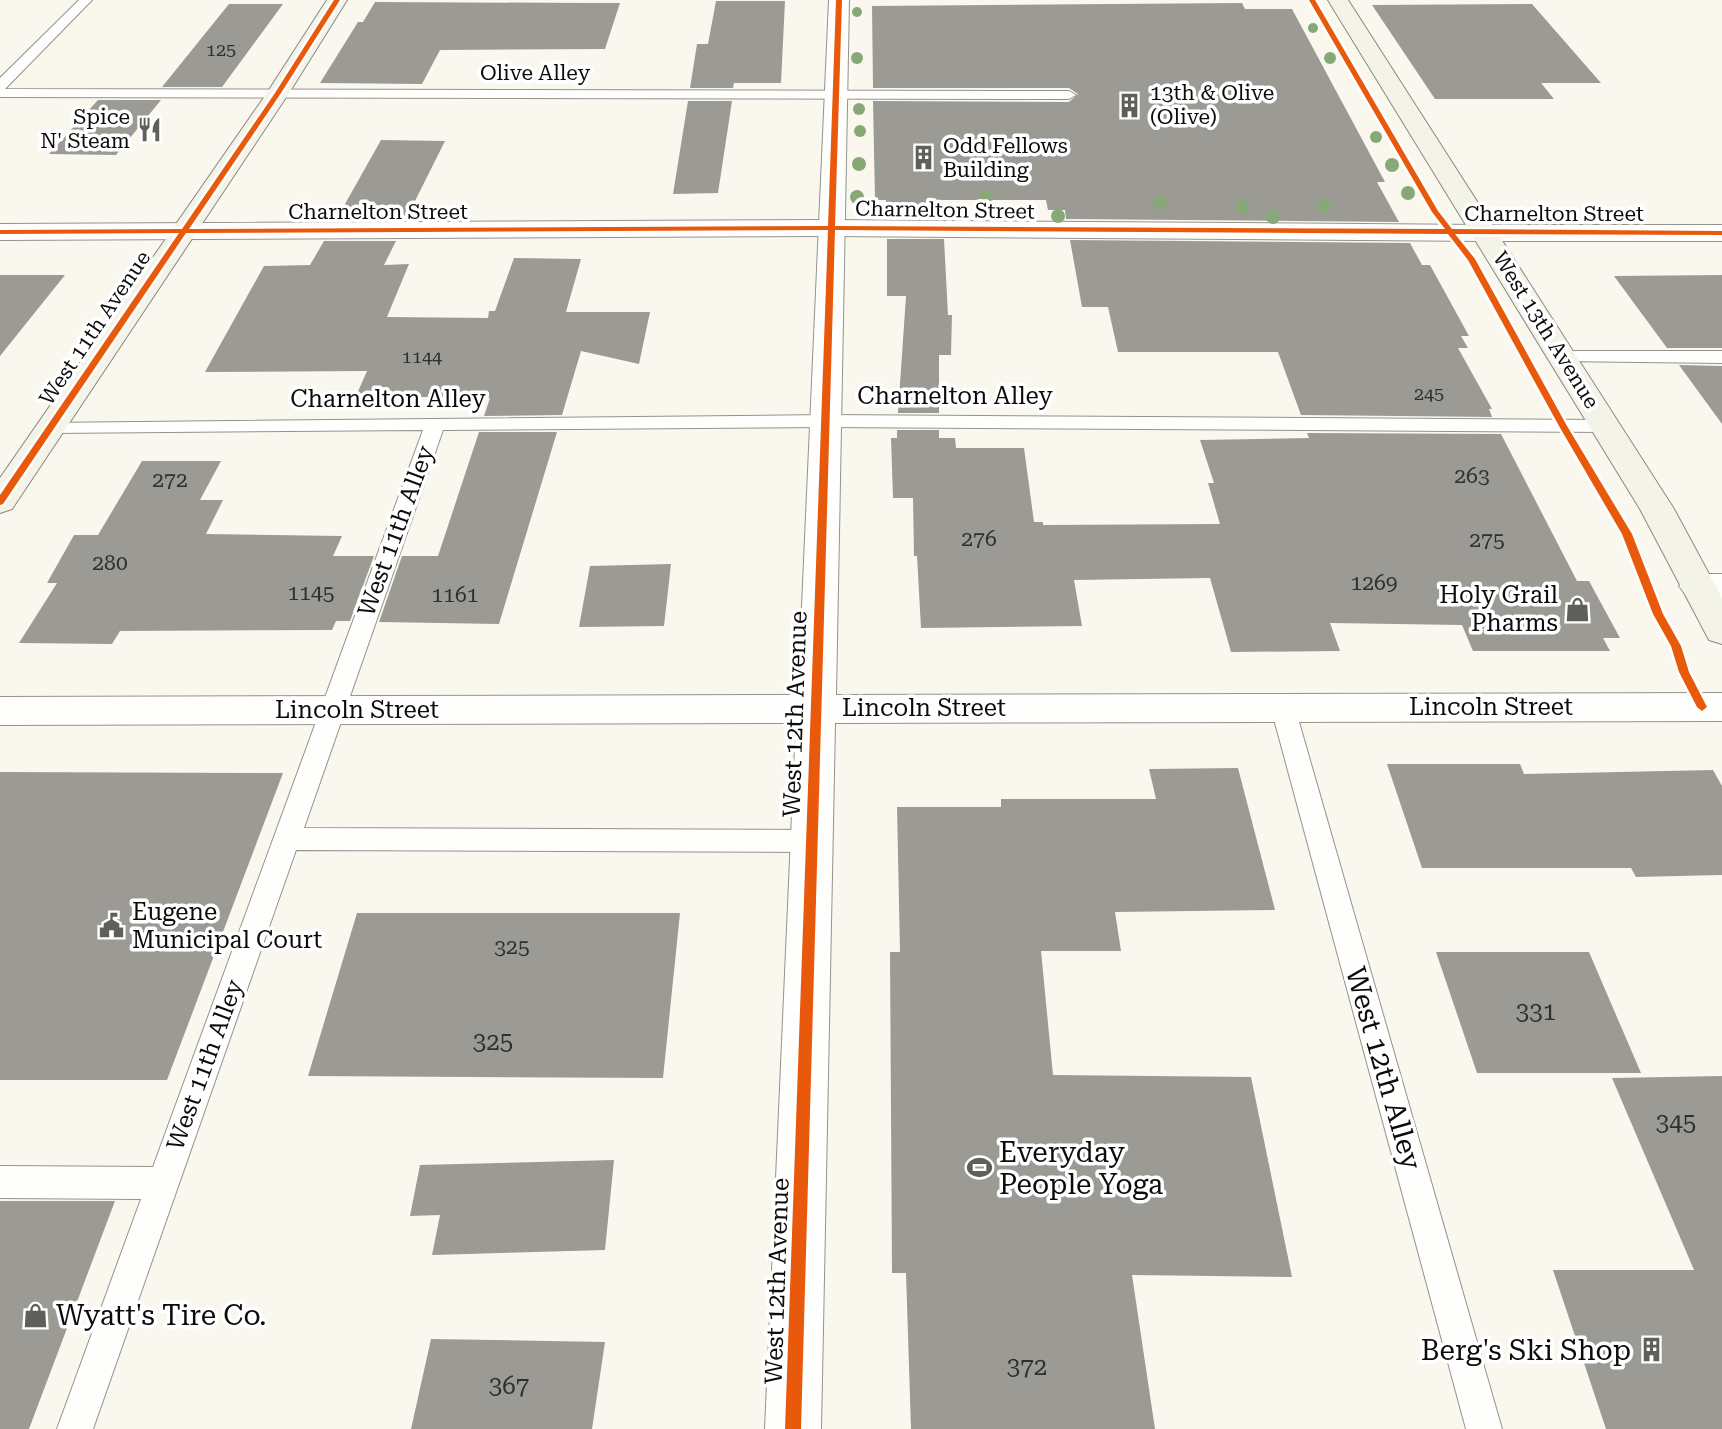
<svg xmlns="http://www.w3.org/2000/svg" width="1722" height="1429" viewBox="0 0 1722 1429" font-family="'Roboto Serif',serif">
  <style>
    .building { fill: #9c9a94 }
    .lines { fill: none; stroke-linecap: round; stroke-linejoin: round }
    .service-casing { stroke: #93928d; stroke-width: 2 }
    .minor-casing { stroke: #93928d; stroke-width: 2 }
    .tertiary-casing { stroke: #93928d; stroke-width: 2 }
    .secondary-casing { stroke: #898884; stroke-width: 2 }
    .service { fill: #fefefc; fill-rule: evenodd }
    .minor { fill: #fefefc; fill-rule: evenodd }
    .tertiary { fill: #fefefc; fill-rule: evenodd }
    .secondary { fill: #f4f3e8; fill-rule: evenodd }
    .cycleway-casing { stroke: #fff; stroke-width: 5 }
    .cycleway { fill: #e8590c; fill-rule: evenodd }
    .tree { fill: #86a977 }
    .labels { text-anchor: middle; stroke-width: 7; stroke-linejoin: round; paint-order: stroke }
    .far-number-label { font-size: 18px; fill: #2f2f2d }
    .far-street-label { font-size: 21px; fill: #0b0b0b; stroke: #fff }
    .far-poi-label { font-size: 21px; fill: #0b0b0b; stroke: #fff; text-anchor: start }
    .number-label { font-size: 21px; fill: #2f2f2d }
    .street-label { font-size: 24px; fill: #0b0b0b; stroke: #fff }
    .poi-label { font-size: 24px; fill: #0b0b0b; stroke: #fff; text-anchor: end }
    .near-number-label { font-size: 24px; fill: #2f2f2d }
    .near-street-label { font-size: 28px; fill: #0b0b0b; stroke: #fff }
    .near-poi-label { font-size: 28px; fill: #0b0b0b; stroke: #fff; text-anchor: start }
  </style>
  <rect width="100%" height="100%" fill="#faf8ee"/>
  <!-- building -->
  <path class="building" d="M716,1H785L781,83H734L733,88H690L697,44H708Z
    M375,2L589,3H620L605,49L440,50L422,84L320,83L358,22H363Z
    M1242,3L1245,9H1292L1385,182H1377L1399,222L1066,219L1065,210H1048L1046,200H941L942,218H887L886,200H875L873,101L1069,102L1078,94L1069,88H873L872,6Z
    M229,4H283L222,87H162Z
    M1532,4L1601,83H1541L1554,99H1435L1372,5Z
    M98,100H161L116,155L49,154Z
    M688,101H732L718,193L673,194Z
    M381,140L445,141L406,219L336,220Z
    M887,239H944L948,315H952L951,355H939V413H898L906,296H887Z
    M1070,240L1410,243L1422,265H1430L1469,336H1461L1468,348H1458L1492,409H1489L1492,417L1301,415L1278,352H1118L1108,307H1082Z
    M324,241H396L384,265L409,264L387,317L488,318L489,311H495L514,258L581,259L566,312H650L639,364L581,351L562,415L484,416L490,398L356,396L367,371L205,372L264,266L310,265Z
    M0,275H65L0,356Z
    M1722,275V348H1667L1614,276Z
    M1679,365L1722,366V424Z
    M897,430H939V438H955L956,448H1024L1034,522H1043V525L1220,524L1208,483H1214L1200,440L1309,438L1307,433L1501,434L1577,581H1589L1620,638H1603L1610,651H1473L1462,625L1330,623L1340,651L1231,652L1210,578L1074,580L1082,626L921,628L917,556H914L913,498H893L891,438H897Z
    M479,432H557L499,624L379,622L402,556H438Z
    M142,461H221L200,500H223L206,534L342,536L333,556H374L350,621H336L332,630L120,631L112,644L19,643L57,583H47L74,535H98Z
    M671,564L664,626L579,627L590,566Z
    M1387,764H1520L1524,774L1713,770L1722,786V875L1636,877L1631,868H1422Z
    M1238,768L1275,910L1115,912L1121,951H1041L1053,1075L1251,1077L1292,1277L1132,1275L1155,1429H911L906,1273H892L890,952H900L897,807H1001V799H1156L1149,769Z
    M0,772L283,773L167,1080H0Z
    M357,913H680L663,1078L308,1076Z
    M1436,952H1589L1641,1073H1477Z
    M1722,1076V1429H1606L1553,1270H1694L1612,1078Z
    M614,1160L605,1250L432,1255L440,1215L410,1216L420,1165Z
    M0,1201H115L29,1429H0Z
    M431,1339L605,1342L592,1429H411Z"/>
  <g class="lines">
    <defs>
      <path id="service" d="M79,0H92L5,89L1069,91L1076,95L1069,99L0,97V78Z
        M1564,351H1722V363L1557,361L1555,357Z
        M826,415L1607,420L1614,422L1617,426L1614,430L1607,432L826,427L443,430L304,828L812,830L821,833L825,841L821,849L812,852L296,850L93,1429H57L141,1199L0,1198V1166L153,1167L423,430L52,433L45,431L42,427L45,423Z
        M1283,699L1292,702L1295,708L1502,1429H1466L1271,708L1274,702Z"/>
      <path id="minor" d="M829,0H849L836,695L1722,693V721L835,723L821,1429H765L796,723L0,725V697L798,695Z
        M1484,225H1722V241H1484L1475,239L1471,233L1475,227Z
        M1697,574H1722V598H1697L1685,594L1679,586L1685,578Z"/>
      <path id="tertiary" d="M832,220L1484,225L1493,227L1497,233L1493,239L1484,241L832,236L0,240V224Z"/>
      <path id="secondary" d="M327,0H347L289,93L12,509L0,513V478L267,93Z
        M1328,0H1348L1674,509L1722,598V644L1709,640L1640,509Z"/>
    </defs>
    <!-- service casing -->
    <use href="#service" class="service-casing"/>
    <!-- minor casing -->
    <use href="#minor" class="minor-casing"/>
    <!-- tertiary casing -->
    <use href="#tertiary" class="tertiary-casing"/>
    <!-- secondary casing -->
    <use href="#secondary" class="secondary-casing"/>
    <!-- service -->
    <use href="#service" class="service"/>
    <!-- minor -->
    <use href="#minor" class="minor"/>
    <!-- tertiary -->
    <use href="#tertiary" class="tertiary"/>
    <!-- secondary -->
    <use href="#secondary" class="secondary"/>
    <defs>
      <path id="cycleway" d="M334,0H340L281,93L189,229L828,226L836,0H842L835,226L1445,229L1432,212L1309,0H1315L1438,211L1452,229L1722,231V235L1455,234L1475,259L1567,426L1632,534L1663,614L1681,646L1689,672L1707,707L1702,711L1697,707L1679,672L1671,646L1653,614L1622,534L1559,426L1468,260L1448,234L835,230L801,1429H785L828,230L186,233L3,504L0,505V495L179,233L0,234V230L182,229L275,93Z"/>
    </defs>
    <!-- cycleway casing -->
    <use href="#cycleway" class="cycleway-casing"/>
    <!-- cycleway -->
    <use href="#cycleway" class="cycleway"/>
  </g>
  <!-- trees -->
  <g class="tree">
    <circle cx="857" cy="12" r="5"/>
    <circle cx="1313" cy="28" r="5"/>
    <circle cx="857" cy="58" r="6"/>
    <circle cx="1330" cy="58" r="6"/>
    <circle cx="859" cy="109" r="6"/>
    <circle cx="860" cy="131" r="6"/>
    <circle cx="1376" cy="137" r="6"/>
    <circle cx="859" cy="164" r="7"/>
    <circle cx="1392" cy="165" r="7"/>
    <circle cx="1408" cy="193" r="7"/>
    <circle cx="857" cy="197" r="7"/>
    <circle cx="986" cy="197" r="7"/>
    <circle cx="1160" cy="203" r="7"/>
    <circle cx="1324" cy="206" r="7"/>
    <circle cx="1242" cy="207" r="7"/>
    <circle cx="1058" cy="216" r="7"/>
    <circle cx="1273" cy="217" r="7"/>
  </g>
  <!-- icons -->
  <defs>
    <symbol id="building-bare" viewBox="-9 -9 18 18"><path d="M-4-6H4V6H1V3H-1V6H-4ZM-2.5-4.3h1.7v1.8h-1.7ZM.8-4.3h1.7v1.8H.8ZM-2.5-1h1.7V.8h-1.7ZM.8-1h1.7V.8H.8Z" fill="#5f5e5a" stroke="#fff" stroke-width="2.5" paint-order="stroke"/></symbol>
    <symbol id="restaurant-bare" viewBox="-9 -9 18 18"><path d="M-5-6h1v4h1v-4h1v4h1v-4h1v5L-1.5 .5V6h-2V.5L-5-1ZM5-6V6H3V1.5H1.5Q1.5-4 5-6Z" fill="#5f5e5a" stroke="#fff" stroke-width="2.5" paint-order="stroke"/></symbol>
    <symbol id="shop-bare" viewBox="-9 -9 18 18"><path d="M-5-2.5h2.3a2.7 3.5 0 0 1 5.4 0H5L5.5 6h-11ZM-1.5-2.5h3a1.5 2.3 0 0 0-3 0Z" fill="#5f5e5a" stroke="#fff" stroke-width="2.5" paint-order="stroke"/></symbol>
    <symbol id="civic-bare" viewBox="-9 -9 18 18"><path d="M-.6-6.5H3V-4.5H.6V-3L4-1V1h2V6H-6V1h2V-1L-.6-3ZM-1.2 2.5V6h2.4V2.5Z" fill="#5f5e5a" stroke="#fff" stroke-width="2.5" paint-order="stroke"/></symbol>
    <symbol id="stadium-bare" viewBox="-9 -9 18 18"><path d="M0-5a6.5 5 0 1 0 0 10a6.5 5 0 1 0 0-10ZM-3.5-1.8h7v3.6h-7Z" fill="#5f5e5a" stroke="#fff" stroke-width="2.5" paint-order="stroke"/></symbol>
  </defs>
  <g fill-rule="evenodd">
    <use href="#building-bare" x="1112" y="88" width="35" height="35"/>
    <use href="#restaurant-bare" x="132" y="112" width="35" height="35"/>
    <use href="#building-bare" x="906" y="140" width="35" height="35"/>
    <use href="#shop-bare" x="1560" y="592" width="35" height="35"/>
    <use href="#civic-bare" x="94" y="908" width="35" height="35"/>
    <use href="#stadium-bare" x="962" y="1150" width="35" height="35"/>
    <use href="#shop-bare" x="18" y="1298" width="35" height="35"/>
    <use href="#building-bare" x="1634" y="1332" width="35" height="35"/>
  </g>
  <g class="labels">
    <!-- far-number labels -->
    <g class="far-number-label">
      <text x="221" y="56">125</text>
      <text x="422" y="363">1144</text>
      <text x="1429" y="400">245</text>
    </g>
    <!-- far-street labels -->
    <g class="far-street-label">
      <text x="535" y="80">Olive Alley</text>
      <text transform="translate(945 210) rotate(1)" y="7">Charnelton Street</text>
      <text x="378" y="219">Charnelton Street</text>
      <text x="1554" y="221">Charnelton Street</text>
      <text transform="translate(95 328) rotate(-56)" y="7">West 11th Avenue</text>
      <text transform="translate(1546 330) rotate(58)" y="7">West 13th Avenue</text>
    </g>
    <!-- far-poi labels -->
    <g class="far-poi-label">
      <text x="1150" y="100">13th &amp; Olive<tspan x="1150" dy="24">(Olive)</tspan></text>
      <text x="130" y="124" text-anchor="end">Spice<tspan x="130" dy="24">N' Steam</tspan></text>
      <text x="943" y="153">Odd Fellows<tspan x="943" dy="24">Building</tspan></text>
    </g>
    <!-- number labels -->
    <g class="number-label">
      <text x="1472" y="483">263</text>
      <text x="170" y="487">272</text>
      <text x="979" y="546">276</text>
      <text x="1487" y="547">275</text>
      <text x="110" y="570">280</text>
      <text x="1374" y="590">1269</text>
      <text x="311" y="600">1145</text>
      <text x="455" y="602">1161</text>
      <text x="512" y="954">325</text>
    </g>
    <!-- street labels -->
    <g class="street-label">
      <text x="955" y="404">Charnelton Alley</text>
      <text x="388" y="407">Charnelton Alley</text>
      <text transform="translate(396 531) rotate(-70)" y="8">West 11th Alley</text>
      <text x="1491" y="715">Lincoln Street</text>
      <text x="924" y="716">Lincoln Street</text>
      <text x="357" y="718">Lincoln Street</text>
      <text transform="translate(795 714) rotate(-88)" y="8">West 12th Avenue</text>
      <text transform="translate(205 1065) rotate(-70)" y="8">West 11th Alley</text>
      <text transform="translate(777 1281) rotate(-88)" y="8">West 12th Avenue</text>
    </g>
    <!-- poi labels -->
    <g class="poi-label">
      <text x="1558" y="603">Holy Grail<tspan x="1558" dy="28">Pharms</tspan></text>
      <text x="132" y="920" text-anchor="start">Eugene<tspan x="132" dy="28">Municipal Court</tspan></text>
    </g>
    <!-- near-number labels -->
    <g class="near-number-label">
      <text x="1536" y="1020">331</text>
      <text x="493" y="1050">325</text>
      <text x="1676" y="1131">345</text>
      <text x="1027" y="1375">372</text>
      <text x="509" y="1394">367</text>
    </g>
    <!-- near-street labels -->
    <g class="near-street-label">
      <text transform="translate(1384 1068) rotate(74)" y="10">West 12th Alley</text>
    </g>
    <!-- near-poi labels -->
    <g class="near-poi-label">
      <text x="999" y="1162">Everyday<tspan x="999" dy="32">People Yoga</tspan></text>
      <text x="56" y="1325">Wyatt's Tire Co.</text>
      <text x="1631" y="1360" text-anchor="end">Berg's Ski Shop</text>
    </g>
  </g>
</svg>
